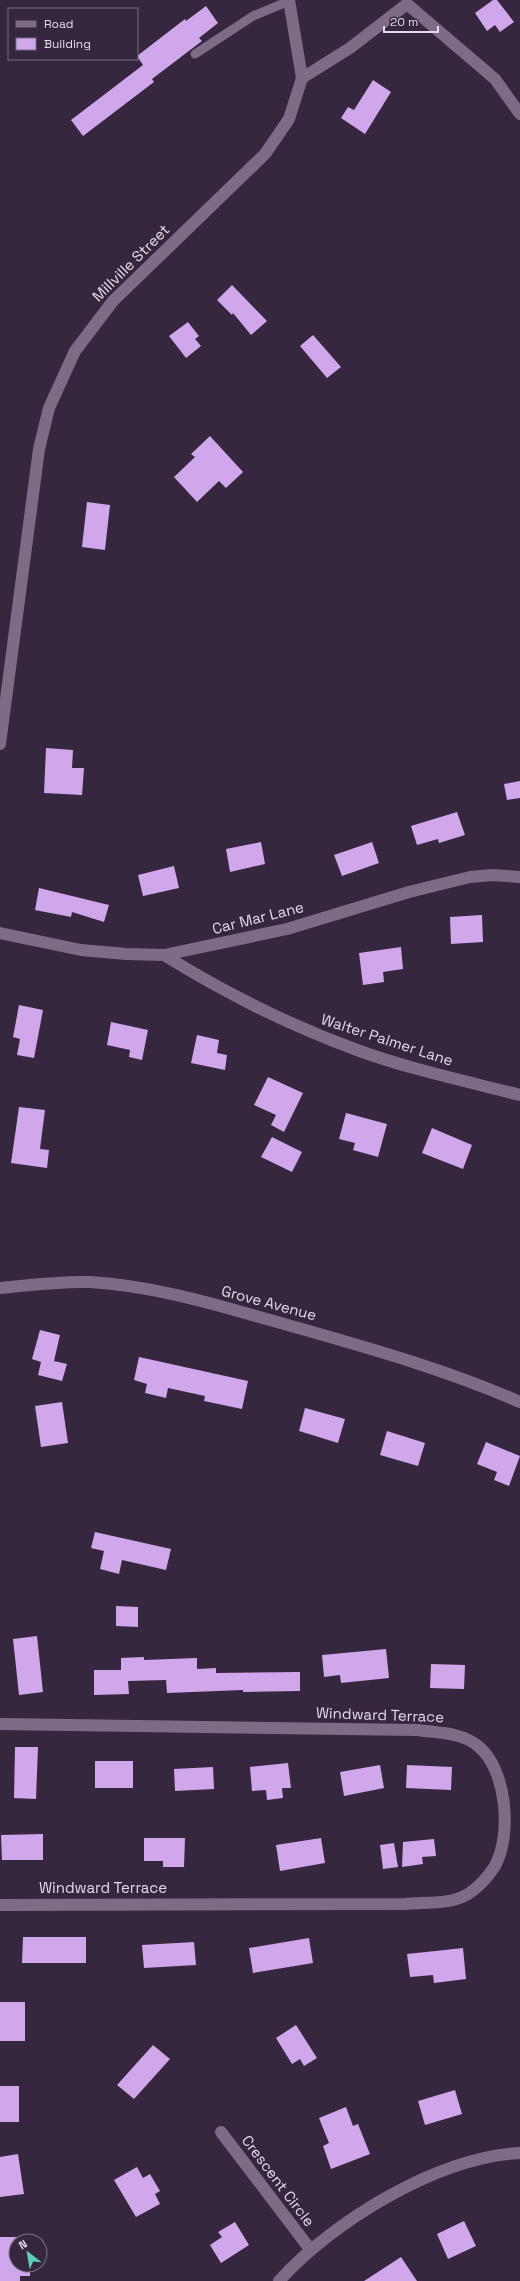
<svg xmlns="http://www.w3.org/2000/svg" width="520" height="2281" viewBox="0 0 520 2281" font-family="'Space Grotesk',sans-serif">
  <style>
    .building { fill: #d0a7ea }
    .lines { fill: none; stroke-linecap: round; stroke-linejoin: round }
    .lane { stroke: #7d6c87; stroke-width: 9 }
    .street { stroke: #7d6c87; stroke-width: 12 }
    .labels { text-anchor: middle; stroke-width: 4; stroke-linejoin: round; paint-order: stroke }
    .street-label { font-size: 15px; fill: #e2d9e9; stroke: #35273e }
  </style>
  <rect width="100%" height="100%" fill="#35273e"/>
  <!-- building -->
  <path class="building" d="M493,0H497L514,22L500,32L495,25L487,31L475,13Z
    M206,6L218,23L199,38L202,41L152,79L154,82L83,136L71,120L143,65L137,56L185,19L186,21Z
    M373,80L391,92L365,134L341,118L348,107L354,110Z
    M232,285L267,321L251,335L233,313L232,315L217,300Z
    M188,322L199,336L195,339L201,346L186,358L169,336Z
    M313,335L341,367L327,378L300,346Z
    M210,436L243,472L226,488L219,481L197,502L174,477L195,457L191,454Z
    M87,502L110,505L105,550L82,547Z
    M46,748L73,750L72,768H84L82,795L44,793Z
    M520,781V798L507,800L504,784Z
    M457,812L465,835L439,843L438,839L417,845L411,826Z
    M261,842L265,864L230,872L226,849Z
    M372,842L379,863L342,876L334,855Z
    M174,866L179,888L143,896L138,875Z
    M39,888L109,905L104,922L72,912L71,917L35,910Z
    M482,915L483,942L451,944L450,917Z
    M401,947L403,969L383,972L384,982L363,985L359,953Z
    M19,1005L43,1010L34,1058L17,1055L20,1039L13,1037Z
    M111,1022L148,1030L142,1060L129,1057L130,1050L107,1045Z
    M197,1035L219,1040L217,1053L227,1055L225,1070L191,1063Z
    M268,1077L303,1093L284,1132L271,1125L276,1115L254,1105Z
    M19,1107L45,1110L40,1149L49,1150L47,1168L11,1163Z
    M346,1113L387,1124L378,1157L353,1150L355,1143L339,1139Z
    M432,1128L472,1145L463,1169L422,1153Z
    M272,1137L302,1152L292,1172L261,1157Z
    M40,1330L60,1335L54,1361L67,1364L62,1381L38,1375L41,1362L32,1359Z
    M139,1357L248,1381L242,1409L204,1401L205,1396L168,1388L166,1398L145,1393L147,1384L134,1380Z
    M62,1402L68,1443L41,1447L35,1406Z
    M305,1408L345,1419L338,1443L299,1431Z
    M387,1431L425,1443L418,1466L380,1455Z
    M486,1442L520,1456L509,1486L494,1480L497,1472L477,1464Z
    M95,1532L171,1549L166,1570L122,1560L119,1574L100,1569L104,1551L91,1548Z
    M116,1606L138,1607V1627L116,1626Z
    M37,1636L43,1692L19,1695L13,1639Z
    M386,1649L389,1678L341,1683L340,1675L324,1677L322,1655Z
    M144,1657V1660L197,1658V1669L216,1668V1673L300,1672V1691L243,1692V1690L167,1693L166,1680L128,1681L129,1694L94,1695V1670H121V1658Z
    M431,1664L465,1665L464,1689L430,1688Z
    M15,1747H38L36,1799L14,1798Z
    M95,1761H133V1788H95Z
    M288,1763L291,1788H282L283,1798L267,1800L266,1790L252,1791L250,1767Z
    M380,1765L384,1788L344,1796L340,1772Z
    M407,1765L452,1767L451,1790L406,1788Z
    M213,1767L214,1789L175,1791L174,1769Z
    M43,1834V1860H2L1,1835Z
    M144,1838H185L184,1867H163V1861H144Z
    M321,1838L325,1863L280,1871L276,1845Z
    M434,1839L436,1856L422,1857L423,1864L402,1867L403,1842Z
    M394,1843L398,1867L383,1869L380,1845Z
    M23,1937H86V1963H22Z
    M309,1938L313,1963L253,1973L249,1948Z
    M194,1942L196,1965L144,1968L142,1945Z
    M463,1948L466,1979L434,1983L433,1975L410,1977L407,1954Z
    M0,2002H25V2041H0Z
    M296,2025L317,2058L304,2066L300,2059L292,2064L276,2038Z
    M153,2045L170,2059L134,2099L117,2085Z
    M0,2086H19V2122H0Z
    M455,2090L462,2114L425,2125L418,2101Z
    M346,2107L353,2126L358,2124L370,2154L331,2169L323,2146L329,2143L319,2118Z
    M18,2154L24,2194L0,2197V2157Z
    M137,2167L143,2178L150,2174L160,2191L155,2194L160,2204L136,2217L114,2180Z
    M464,2221L476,2246L448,2259L437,2234Z
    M235,2222L249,2245L221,2263L210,2245L222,2237L218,2232Z
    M0,2237H29V2241H16V2265H30V2276H20V2281H0Z
    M401,2257L417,2281H364Z"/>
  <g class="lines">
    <!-- lane -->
    <path class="lane" d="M195,54L253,16L289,1"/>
    <!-- street -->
    <path class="street" d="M302,78L350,48L407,4L495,79L520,114
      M0,744L39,449L49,408L75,351L113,301L265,154L289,119L302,78L289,0
      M0,933L81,950L126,954L164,955L287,929L409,892L470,877L492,875L520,877
      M164,955C225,993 289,1025 357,1050C409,1069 465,1081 520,1095
      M0,1288C30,1285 60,1281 90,1282C162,1286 233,1310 302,1329C376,1350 449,1371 520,1402
      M0,1724L417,1730C438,1733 461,1732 478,1746C507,1769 512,1835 495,1866C488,1877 479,1887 468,1894C450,1905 425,1902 405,1904L0,1905
      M221,2132L310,2249
      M279,2281C333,2221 438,2157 520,2153"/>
  </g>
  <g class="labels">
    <!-- street labels -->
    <g class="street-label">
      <text transform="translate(131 263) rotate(-45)" y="5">Millville Street</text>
      <text transform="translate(258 918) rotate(-14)" y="5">Car Mar Lane</text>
      <text transform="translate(387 1040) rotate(18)" y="5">Walter Palmer Lane</text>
      <text transform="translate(269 1303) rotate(15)" y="5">Grove Avenue</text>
      <text transform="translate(380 1715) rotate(2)" y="5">Windward Terrace</text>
      <text x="103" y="1893">Windward Terrace</text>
      <text transform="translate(278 2181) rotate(53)" y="5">Crescent Circle</text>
    </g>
  </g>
  <!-- legend -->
  <rect x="8" y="8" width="130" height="52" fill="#35273e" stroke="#7a6e82"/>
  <rect x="16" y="21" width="20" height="6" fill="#7d6c87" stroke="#7a6e82"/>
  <text x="44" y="28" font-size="12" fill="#e2d9e9">Road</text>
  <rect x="16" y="38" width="20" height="12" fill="#d0a7ea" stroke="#7a6e82"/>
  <text x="44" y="48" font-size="12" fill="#e2d9e9">Building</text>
  <!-- north arrow -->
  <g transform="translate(28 2253) rotate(329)"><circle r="19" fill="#35273e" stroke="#7a6e82"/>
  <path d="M0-3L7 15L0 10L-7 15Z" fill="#5eceb8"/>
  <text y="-6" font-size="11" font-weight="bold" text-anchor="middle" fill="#e2d9e9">N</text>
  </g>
  <!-- scale -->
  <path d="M384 26v6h54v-6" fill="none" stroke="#e2d9e9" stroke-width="2"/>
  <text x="390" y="26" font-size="12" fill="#e2d9e9" stroke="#35273e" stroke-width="3" paint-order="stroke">20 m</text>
</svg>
